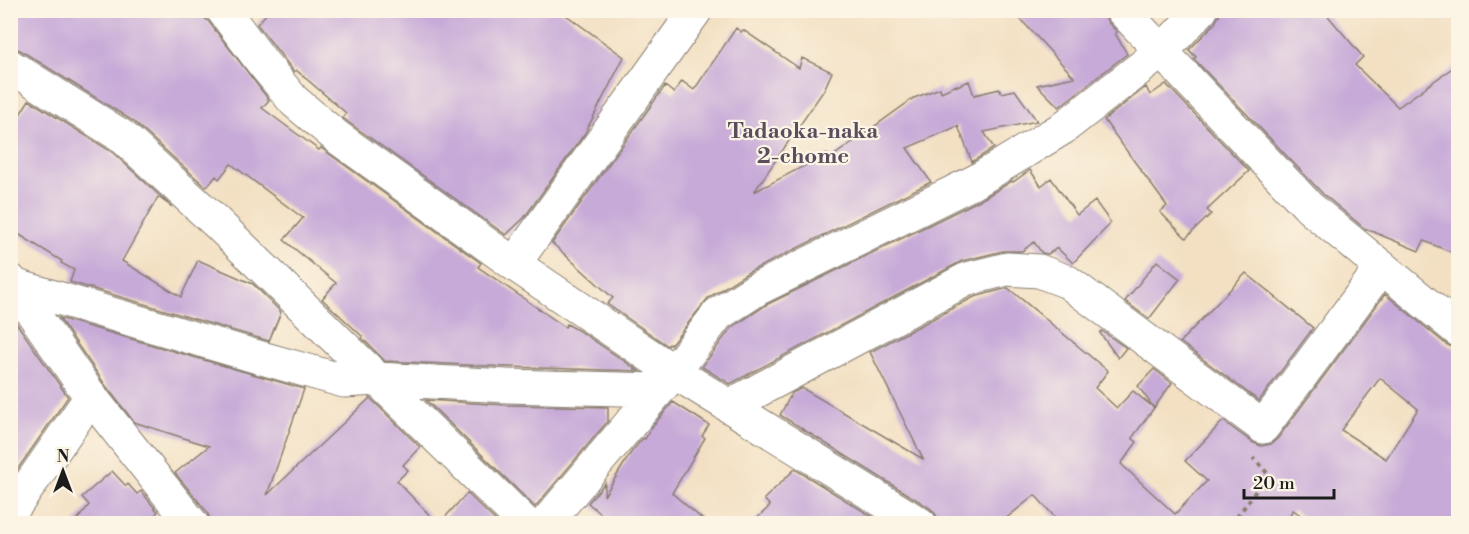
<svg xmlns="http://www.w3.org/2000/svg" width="1469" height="534" viewBox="0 0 1469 534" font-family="'Libre Bodoni',serif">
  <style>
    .building { fill: #c7aad8; fill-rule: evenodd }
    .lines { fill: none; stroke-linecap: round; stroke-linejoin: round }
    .minor-casing { stroke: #887e70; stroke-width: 35 }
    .path { stroke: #887e70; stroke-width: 4; stroke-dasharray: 4.5 4.5; stroke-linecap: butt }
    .minor { stroke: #fff; stroke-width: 33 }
    .labels { text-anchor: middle; stroke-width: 4.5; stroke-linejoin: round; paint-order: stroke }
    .neighbourhood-label { font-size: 22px; font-weight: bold; fill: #584e5e; stroke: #fcf5e5 }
  </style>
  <rect width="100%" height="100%" fill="#fcf5e5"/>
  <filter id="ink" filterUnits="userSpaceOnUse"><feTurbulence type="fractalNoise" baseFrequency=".0167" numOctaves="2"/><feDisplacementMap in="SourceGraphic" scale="12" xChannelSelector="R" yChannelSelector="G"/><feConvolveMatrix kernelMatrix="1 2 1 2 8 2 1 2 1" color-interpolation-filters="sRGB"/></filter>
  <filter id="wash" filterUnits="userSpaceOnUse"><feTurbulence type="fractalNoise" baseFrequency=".008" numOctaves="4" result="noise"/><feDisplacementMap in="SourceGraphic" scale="24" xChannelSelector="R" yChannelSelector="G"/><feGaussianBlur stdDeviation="1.35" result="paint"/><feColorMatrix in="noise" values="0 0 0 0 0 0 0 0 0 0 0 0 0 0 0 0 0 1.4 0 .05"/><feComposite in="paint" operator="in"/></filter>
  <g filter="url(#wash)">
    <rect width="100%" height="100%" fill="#f3e0c3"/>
    <g id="blocks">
      <!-- building -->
      <path class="building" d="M10,10H196L209,22L269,100L262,108L319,150L321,148L481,263L478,267L565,327L567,324L581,332L639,371L508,367L385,361L362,338L363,337L322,299L336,283L284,240L303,218L231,164L219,179L216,176L208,186L207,185L206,187L133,121L20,50L10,47Z
        M270,10H559L624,57L585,133L524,218L506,235L348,122L343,118L346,113L296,70L294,72L257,24Z
        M1012,10H1101L1108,22L1117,32L1115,33L1127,54L1059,107L1037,85L1074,77Z
        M1219,10H1323L1363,57L1355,65L1398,107L1458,64V255L1424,241L1419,251L1364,228L1323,194L1194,59L1196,57L1189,50L1215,23L1219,15Z
        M736,28L741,32L743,30L799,68L802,58L832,72L824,90L754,192L827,154L829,159L914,98L940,88L941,92L957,85V86L969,81L974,95L1000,89L1001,93L1015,90L1037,121L984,132L994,148L972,162L958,126L907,148L931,182L747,273L708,298L671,345L669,344L668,346L607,304L613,298L552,243L665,86L674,93L682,81L694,90Z
        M1166,84L1249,171L1207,210L1211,214L1186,238L1160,212L1167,206L1104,120L1146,87L1150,95Z
        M29,100L112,152L172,207L158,197L122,261L181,297L198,260L253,284L281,312L269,341L70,282L74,270L61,263L62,261L10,229V130Z
        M1030,170L1041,186L1051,178L1077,215L1095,201L1111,223L1073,263L1057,248L1048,254L1042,253L1034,242L1022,251H1003L962,261L730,384L702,367L731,328L766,305L984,198L1012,181L1013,182Z
        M1157,261L1180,279L1149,319L1125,301Z
        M1246,273L1313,328L1259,401L1180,342Z
        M1008,288L1108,371L1095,388L1117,408L1133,391L1154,408L1132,438L1137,442L1121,464L1175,514L1207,481L1185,461L1223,421L1252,442L1261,446L1271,444L1278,438L1385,294L1446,344L1454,348H1458V524H1314L1293,510L1284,524H1061L1035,495L999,524H939L936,515L930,508L780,415L792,393L802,388L923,459L870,352L974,297ZM1380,378L1418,409L1386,459L1341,430Z
        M59,318L304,389L267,495L370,398L420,447L403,465L408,470L397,481L438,524H212L207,512L175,473L209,446L134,422L106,386Z
        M10,319L15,321L68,397L10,480Z
        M1102,331L1126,348L1118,358L1100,333Z
        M1154,369L1172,383L1154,408L1138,386Z
        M426,400L506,405L608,407V421L535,507Z
        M673,402L709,425L702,436L705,438L672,493L708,524H613L588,503L605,483L604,496L632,451L643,438L645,439L652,427Z
        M795,469L884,524H751L770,506L764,499Z
        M112,471L126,486L128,484L137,494L141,491L158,512L145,524H74L89,505L82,497Z
        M467,493L499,524H439Z"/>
    </g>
  </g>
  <g filter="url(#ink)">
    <use href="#blocks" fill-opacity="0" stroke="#887e70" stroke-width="1.5"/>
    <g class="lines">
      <defs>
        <path id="minor" d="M223,10L262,62L294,101L337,137L514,264L674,372L920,524
          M1122,10L1310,208L1458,330
          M10,66L123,137L216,222L526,524
          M514,264L696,10
          M10,280L91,397L192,524
          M10,284L258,357L344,381L377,379L507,386L659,390
          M729,406L967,279L1007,269L1039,271L1068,282L1263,427L1382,267
          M10,513L91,397
          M545,524L674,372L718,314L757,289L976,181L1063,128L1162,51L1201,10"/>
      </defs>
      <!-- minor casing -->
      <use href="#minor" class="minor-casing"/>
      <!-- path -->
      <path class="path" d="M1232,524L1268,474L1253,458"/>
      <!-- minor -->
      <use href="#minor" class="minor"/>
    </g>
  </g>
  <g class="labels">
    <!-- neighbourhood labels -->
    <g class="neighbourhood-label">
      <text x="803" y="138">Tadaoka-naka<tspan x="803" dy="25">2-chome</tspan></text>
    </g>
  </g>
  <!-- margin -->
  <rect width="1469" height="534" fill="none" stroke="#fcf5e5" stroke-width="36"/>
  <!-- north arrow -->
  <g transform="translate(63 471)" stroke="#fcf5e5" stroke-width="4.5" paint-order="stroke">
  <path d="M0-4.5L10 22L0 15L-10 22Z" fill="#1c1c1c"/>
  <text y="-9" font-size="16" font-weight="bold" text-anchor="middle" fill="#1c1c1c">N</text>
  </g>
  <!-- scale -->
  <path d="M1244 489v9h90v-9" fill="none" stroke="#1c1c1c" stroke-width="3"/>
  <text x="1253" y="489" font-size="18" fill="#1c1c1c" stroke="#fcf5e5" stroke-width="4.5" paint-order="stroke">20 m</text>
</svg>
